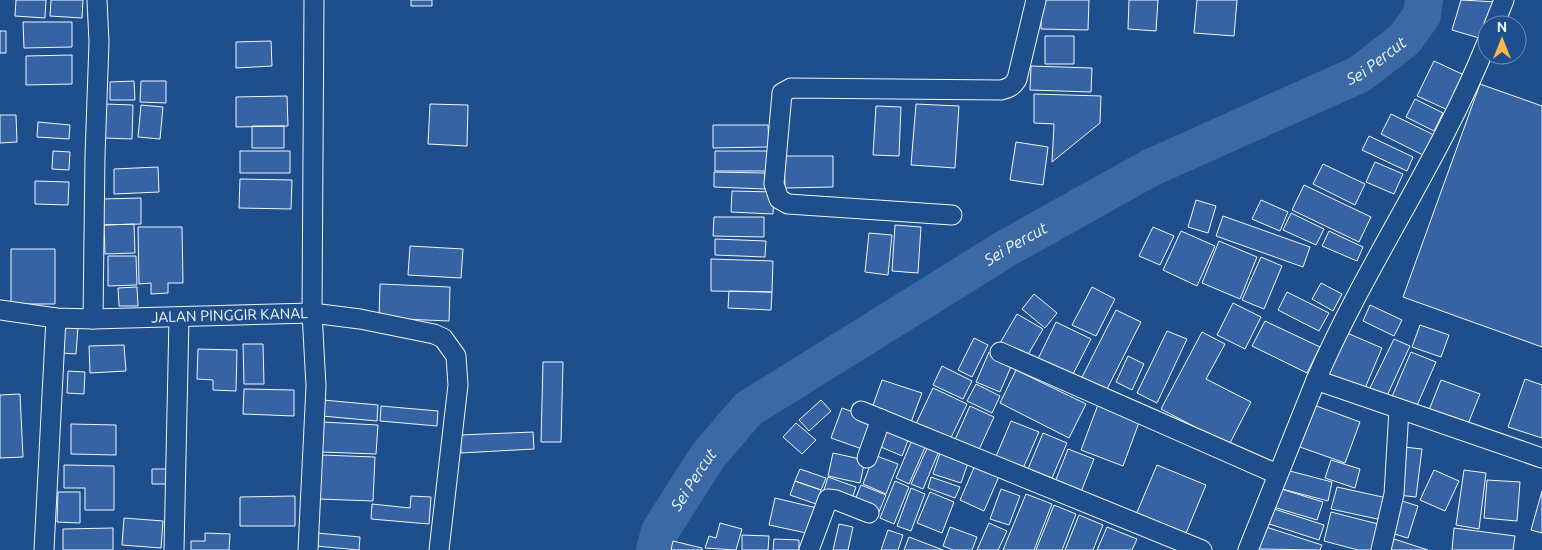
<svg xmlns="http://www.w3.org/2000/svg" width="1542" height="550" viewBox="0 0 1542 550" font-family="Ubuntu,sans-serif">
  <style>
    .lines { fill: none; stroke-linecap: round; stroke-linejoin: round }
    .river { stroke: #3b69a3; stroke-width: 38 }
    .building { fill: #3563a3; stroke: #f2f6ff }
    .minor-casing { stroke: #f2f6ff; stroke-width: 21 }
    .minor { stroke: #1f4e8c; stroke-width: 19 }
    .labels { text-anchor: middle; stroke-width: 4; stroke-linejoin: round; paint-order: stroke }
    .street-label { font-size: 15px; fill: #f2f6ff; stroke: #1f4e8c }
    .water-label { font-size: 16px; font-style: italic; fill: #f2f6ff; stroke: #1f4e8c }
  </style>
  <rect width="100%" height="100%" fill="#1f4e8c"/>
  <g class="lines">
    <!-- river -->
    <path class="river" id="s1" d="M655,550L660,531L708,456L748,409L1005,249L1150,168L1360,74L1405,39L1422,15L1424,0"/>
  </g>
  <!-- building -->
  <path class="building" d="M16,0H46L45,18L15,16Z
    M51,0H83L82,18L50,16Z
    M411,0H432V6H411Z
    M1042,0H1089L1088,30L1041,29Z
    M1129,0H1158L1156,31L1128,29Z
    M1197,0H1237L1234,36L1194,33Z
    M1461,0L1497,2L1487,25L1486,40L1452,30Z
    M23,22H72V47L24,48Z
    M0,31H6V53H0Z
    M1045,36H1074V64H1045Z
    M271,41L272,66L236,68V42Z
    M72,55V84L26,85V56Z
    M1434,61L1464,75L1448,110L1417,96Z
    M1031,66L1092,68L1091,92L1030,90Z
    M134,81L135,100H110V82Z
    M141,81H166V103L140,102Z
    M1480,84L1542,106V347L1403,297Z
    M1034,94L1101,96L1100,123L1052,162L1054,124L1034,123Z
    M287,96L288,126L236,127V97Z
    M1415,99L1443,113L1434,131L1406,117Z
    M105,104L133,105L132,139L104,138Z
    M430,104L468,105L467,146L428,144Z
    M916,104L959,106L955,168L911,165Z
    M141,105L163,107L160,139L138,137Z
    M876,106L901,107L899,156L873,155Z
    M1391,114L1436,136L1427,157L1381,134Z
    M0,115H16L17,142L0,143Z
    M38,122L70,125L69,139L37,137Z
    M713,125H768L769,147L713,148Z
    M252,126H284V148H252Z
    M1369,136L1413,157L1407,171L1362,150Z
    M1016,142L1048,147L1043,185L1010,180Z
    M53,151L70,152L69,170L52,169Z
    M240,151H290V173H240Z
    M715,151H768V171H715Z
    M784,156H833V187L785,188Z
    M1375,162L1403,174L1394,194L1366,182Z
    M1323,164L1365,184L1355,205L1313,184Z
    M158,167L159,192L114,194V169Z
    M714,172L765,173V189L714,187Z
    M240,179L292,180L291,209L239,208Z
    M35,181L69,182L68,205L35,204Z
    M1304,185L1371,217L1359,242L1292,210Z
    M732,191L774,192L773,214L731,212Z
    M141,198V224L102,225L101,199Z
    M1196,200L1216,206L1208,233L1188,227Z
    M1261,200L1288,212L1280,231L1252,219Z
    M1291,213L1324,229L1316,245L1283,230Z
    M1223,216L1310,247L1303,267L1216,236Z
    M714,217H764V237L713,236Z
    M134,224L135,253L105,254L104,225Z
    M895,225L921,227L918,273L892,271Z
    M138,227H182L183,283H168V293L151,294V283L139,284Z
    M1153,227L1174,236L1160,265L1139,256Z
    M1181,231L1215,246L1197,286L1163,270Z
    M1329,231L1363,247L1357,261L1322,246Z
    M869,233L892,235L888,275L865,272Z
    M715,239L766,241L765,257L715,255Z
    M1219,241L1257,257L1240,299L1202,283Z
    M410,246L463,249L461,278L408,275Z
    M11,249H55V304H11Z
    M108,256H136L137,285L108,286Z
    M1261,257L1282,266L1264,309L1242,300Z
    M711,259L773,261L772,292L711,291Z
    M1321,283L1342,294L1333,311L1312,299Z
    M380,284L450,287L449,321L379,318Z
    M137,287L138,306H119L118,288Z
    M1092,287L1115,299L1096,336L1072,325Z
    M729,291L772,292L771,310L728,308Z
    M1287,292L1329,313L1319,331L1278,310Z
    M1034,294L1057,313L1045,328L1022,309Z
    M1233,303L1261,317L1245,349L1217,335Z
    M1370,305L1402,320L1394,336L1363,321Z
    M1116,310L1141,322L1105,393L1080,381Z
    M1017,314L1043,329L1026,358L1000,343Z
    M1265,321L1320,347L1307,373L1252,346Z
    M1056,322L1091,339L1071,378L1037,361Z
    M1420,325L1449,335L1441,357L1412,347Z
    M64,326L78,327L76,354L62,353Z
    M1167,331L1187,339L1157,403L1137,393Z
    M1202,332L1225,344L1206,379L1251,402L1229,445L1161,409Z
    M1347,333L1382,348L1363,393L1327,378Z
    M974,338L988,345L972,377L958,370Z
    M1394,339L1410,346L1385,400L1368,392Z
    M243,344H263L264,384H244Z
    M124,345L126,371L90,373L89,346Z
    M198,349L237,350L236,391L213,390V380L197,379Z
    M989,352L1013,362L1000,392L976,382Z
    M1411,352L1436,362L1415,410L1391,399Z
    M1128,356L1144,364L1132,390L1116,382Z
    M543,362H563L561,442H541Z
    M942,366L972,381L963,399L933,385Z
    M1016,370L1086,404L1069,438L1000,403Z
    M68,371L85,372L84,394L67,393Z
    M1525,379L1542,385V438L1508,427Z
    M882,380L922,393L910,425L871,411Z
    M1441,380L1480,394L1468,424L1429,410Z
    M976,384L1000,396L992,413L967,401Z
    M933,388L967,404L948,444L914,428Z
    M244,389L294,390V416L243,414Z
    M20,394L23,457L0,458V395Z
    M323,400L378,405L377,421L322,416Z
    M821,400L831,411L809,431L799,420Z
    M1099,402L1141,417L1123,466L1081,450Z
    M1311,404L1360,422L1345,463L1297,446Z
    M381,406L438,411L437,426L380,421Z
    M970,406L994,417L977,454L953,444Z
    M842,408L876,420L865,450L831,438Z
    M1011,421L1039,432L1021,473L994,461Z
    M322,422L378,425L376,454L321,452Z
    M796,423L816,440L802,454L783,437Z
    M71,424L116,425V455L71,454Z
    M883,424L910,435L902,456L874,444Z
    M533,432L534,449L461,453L460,435Z
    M1043,433L1067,443L1052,478L1028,469Z
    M912,440L926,445L909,484L896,478Z
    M928,446L939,451L923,489L911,484Z
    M1404,447L1422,449L1416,497L1398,495Z
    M1068,449L1094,459L1079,497L1053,487Z
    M833,453L865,460L860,483L828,476Z
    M940,453L968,463L961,483L933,474Z
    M321,455L375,457L373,501L319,499Z
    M874,455L898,464L886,494L863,484Z
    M1331,460L1360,469L1355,488L1325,478Z
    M976,463L1000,474L984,511L960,500Z
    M64,465L114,466V510H85V488H64Z
    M1157,465L1206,485L1184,538L1135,517Z
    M152,469H167V484H152Z
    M800,469L826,478L821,490L795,481Z
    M1286,470L1332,482L1328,501L1282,489Z
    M1434,470L1459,481L1445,511L1420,500Z
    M1464,470L1486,473L1479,529L1456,525Z
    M828,477L856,487L851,502L823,493Z
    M931,477L960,487L955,498L928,488Z
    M1487,480L1520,482L1517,521L1484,518Z
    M795,481L821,490L816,504L790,495Z
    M895,481L909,487L894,524L880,518Z
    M861,485L886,495L879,512L854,502Z
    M1275,487L1323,502L1317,520L1270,506Z
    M1337,487L1387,498L1382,520L1331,509Z
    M911,488L925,494L911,531L897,526Z
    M1001,489L1020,496L1009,525L990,519Z
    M1542,491V533L1531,530Z
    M58,492H80V523L57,522Z
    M930,492L954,502L942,533L917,523Z
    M1026,494L1052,504L1034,550H1003Z
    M295,496V526H240V497Z
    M411,496L431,497L429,524L371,519L372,504L410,508Z
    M775,498L817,508L811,534L769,525Z
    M1402,501L1418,506L1408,538L1391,533Z
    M1054,505L1076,514L1062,550H1036Z
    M1268,507L1324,525L1319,540L1263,522Z
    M1331,512L1382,525L1375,550H1358L1324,541Z
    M1079,515L1103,525L1093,550H1065Z
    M124,518L163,521L161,548L122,545Z
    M720,523L742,529L736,550L705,548L709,536L716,538Z
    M989,523L1007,531L998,550H977Z
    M839,524L853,527L848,550H833Z
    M950,527L977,537L972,550H953L943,546Z
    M1107,527L1137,539L1132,550H1097Z
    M1266,527L1322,545L1320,550L1259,549Z
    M113,528V550H63V529Z
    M1454,528L1515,536L1513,550H1452Z
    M888,530L903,535L898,550H881Z
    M205,533L230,534L229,550H191V541H205Z
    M317,533L360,537L359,550L316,546Z
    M742,535L769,536L768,550H742Z
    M909,537L943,550H904Z
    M774,539L799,540V550H773Z
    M1394,539L1428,550H1390Z
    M673,541L702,548V550H671Z"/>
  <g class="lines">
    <defs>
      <g id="minor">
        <path d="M1494,25L1504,0"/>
        <path d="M952,215L788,204L779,199L774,184L782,93L791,88L1001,90C1009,88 1013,86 1017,79L1036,0"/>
        <path id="s2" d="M0,310L56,318L93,319L312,313L360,319L434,334L443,338L456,356L458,385L439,550"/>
        <path d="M93,319L95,156L99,42L97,0"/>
        <path d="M1000,352L1277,474"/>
        <path d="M1316,380C1366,264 1440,160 1487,42"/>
        <path d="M861,411L1202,550"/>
        <path d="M867,458L881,419"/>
        <path d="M44,550L56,318"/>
        <path d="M174,550L179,318"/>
        <path d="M308,550L316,386L312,313L314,0"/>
        <path d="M809,550L828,499L836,500L869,513"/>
        <path d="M1248,550L1316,380L1542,458"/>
        <path d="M1381,550L1394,494L1399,409"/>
      </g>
    </defs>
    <!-- minor casing -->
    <use href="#minor" class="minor-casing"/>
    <!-- minor -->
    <use href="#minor" class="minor"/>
  </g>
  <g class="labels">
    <!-- street labels -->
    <g class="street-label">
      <text dy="5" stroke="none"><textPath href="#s2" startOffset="230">JALAN PINGGIR KANAL</textPath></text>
    </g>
    <!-- water labels -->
    <g class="water-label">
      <text dy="6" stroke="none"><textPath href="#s1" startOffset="890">Sei Percut</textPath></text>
      <text dy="6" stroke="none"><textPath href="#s1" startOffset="485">Sei Percut</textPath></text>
      <text dy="6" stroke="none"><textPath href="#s1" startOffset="81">Sei Percut</textPath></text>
    </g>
  </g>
  <!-- north arrow -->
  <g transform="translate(1502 40)"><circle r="24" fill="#1f4e8c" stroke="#7391ba"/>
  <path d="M0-4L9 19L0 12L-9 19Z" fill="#ffb74d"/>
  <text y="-8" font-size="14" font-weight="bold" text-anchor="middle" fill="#f2f6ff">N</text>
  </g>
</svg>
